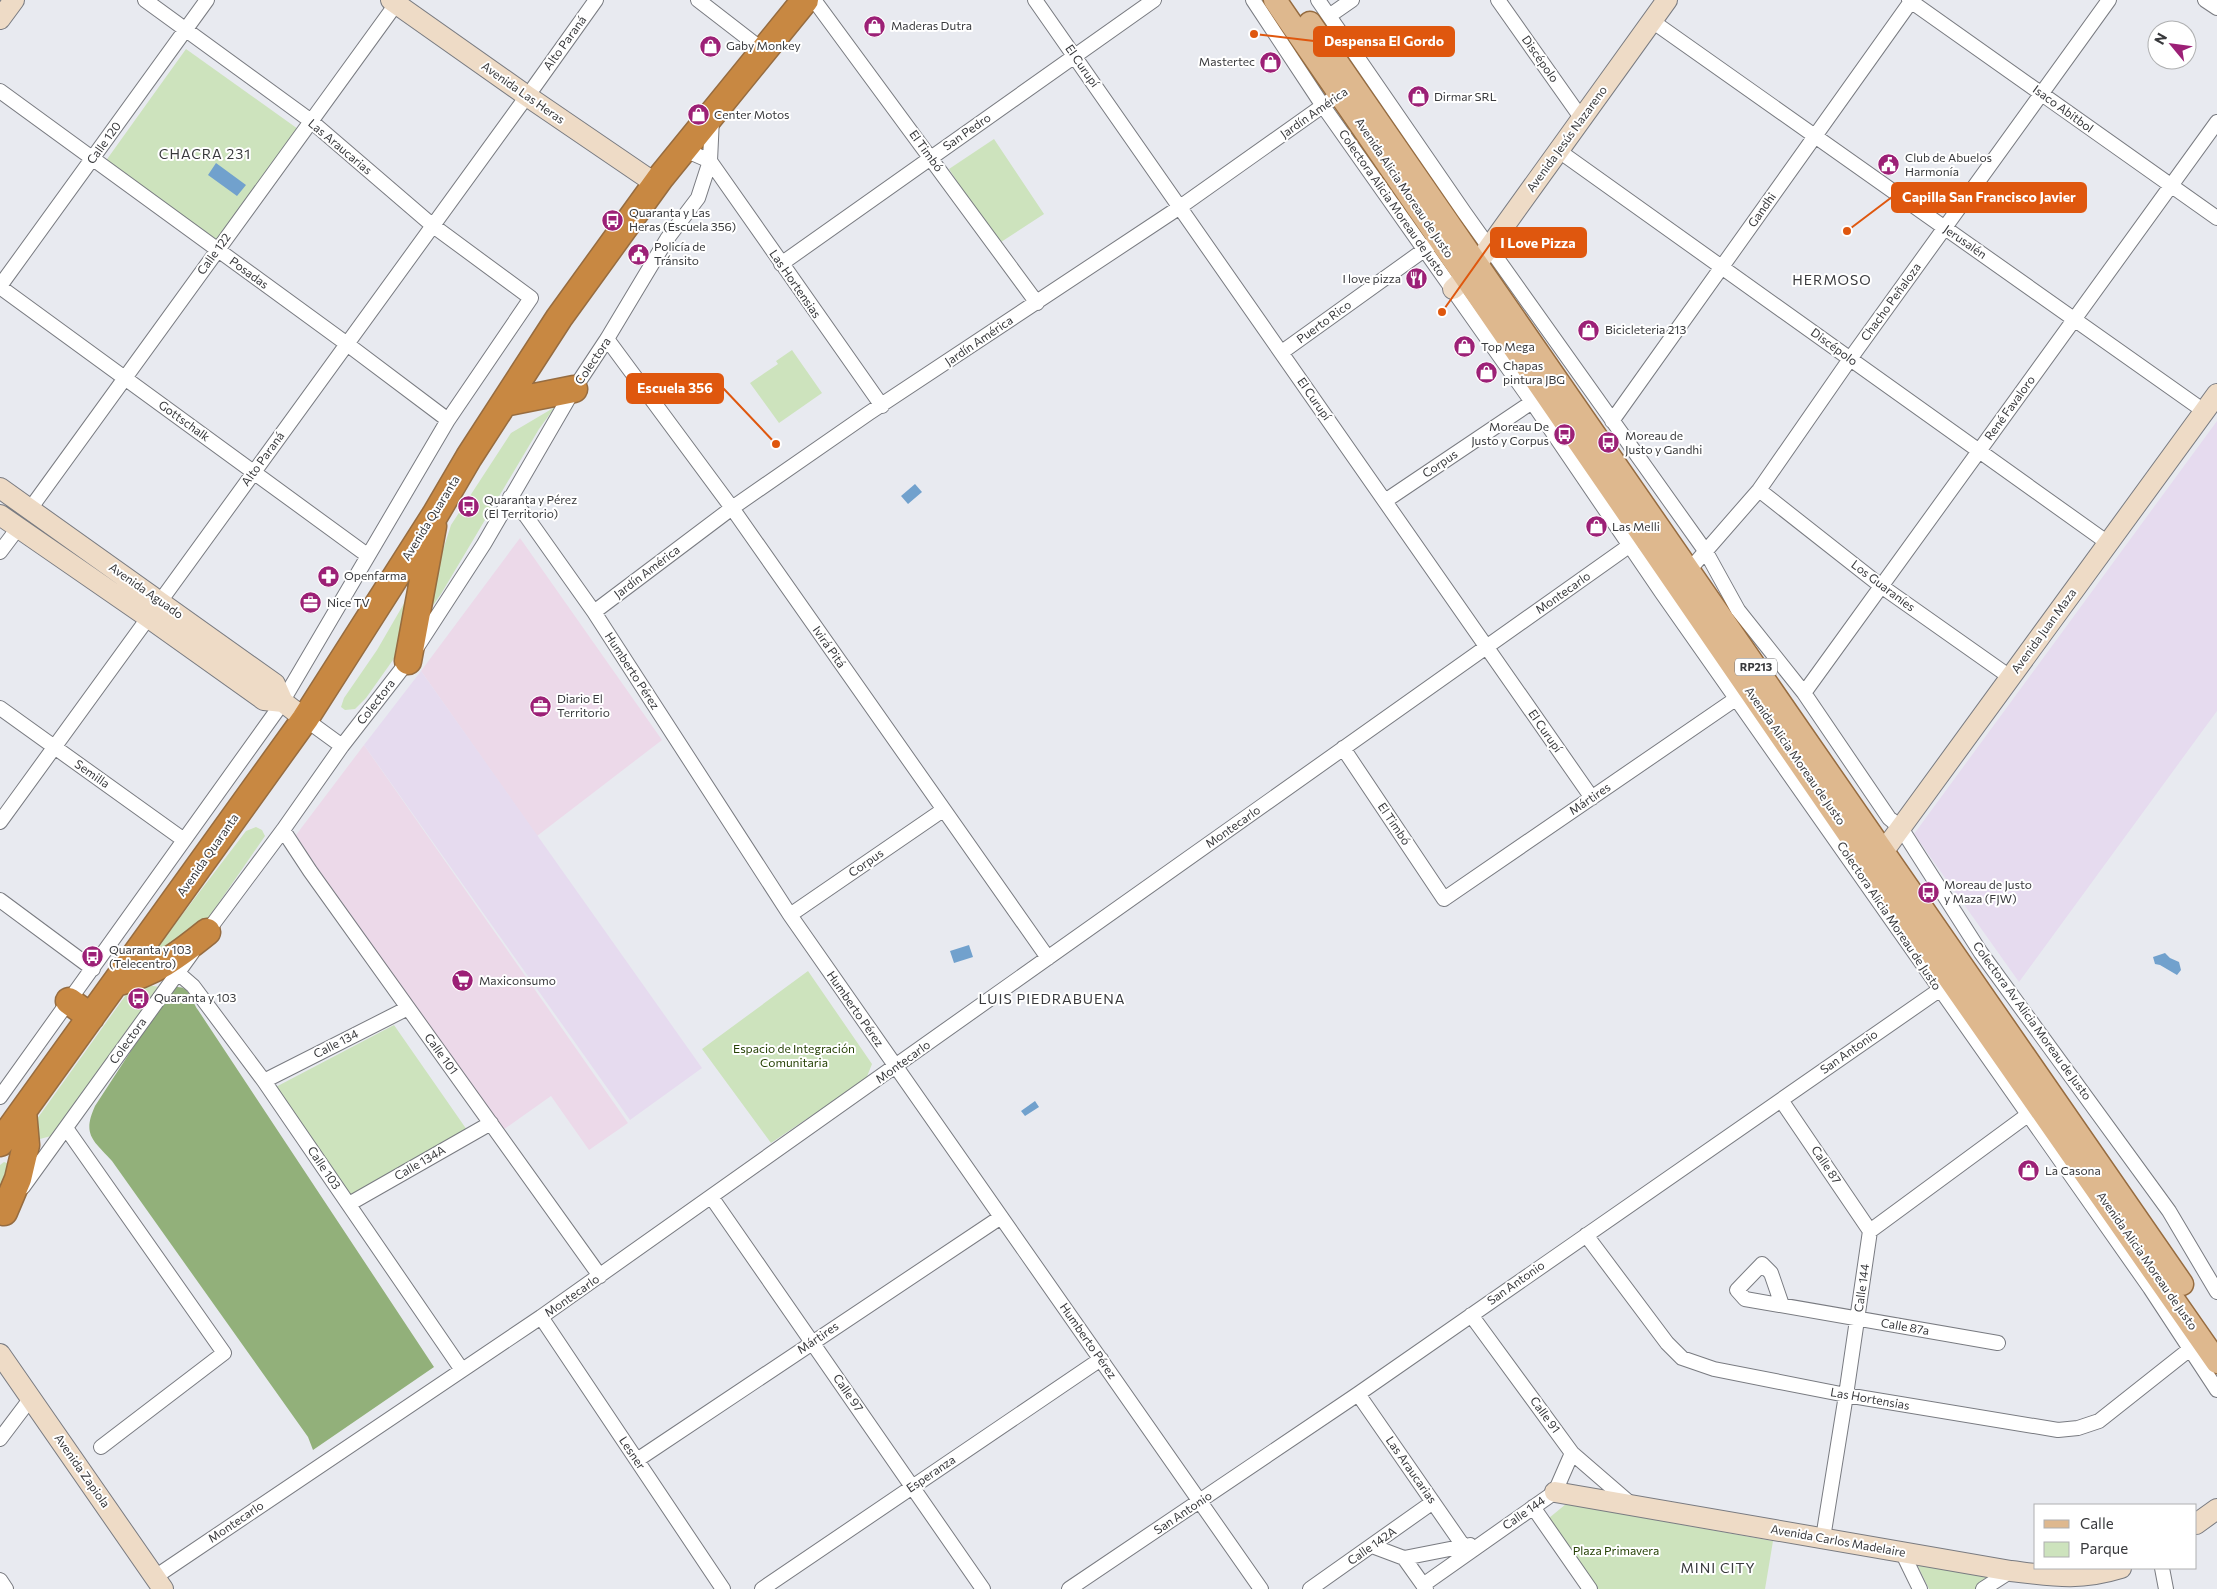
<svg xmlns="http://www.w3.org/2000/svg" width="2217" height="1589" viewBox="0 0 2217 1589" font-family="Commissioner,sans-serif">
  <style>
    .commercial { fill: #ecd9e9 }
    .industrial { fill: #e6dbef }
    .green { fill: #cde3bd }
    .forest { fill: #92b07a }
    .water { fill: #71a1cd }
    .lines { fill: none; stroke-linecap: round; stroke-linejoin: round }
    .street-casing { stroke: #797b81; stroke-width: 16 }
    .secondary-casing { stroke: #797b81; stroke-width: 22 }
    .primary-casing { stroke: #966c40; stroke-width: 25 }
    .highway-casing { stroke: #966c40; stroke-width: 29 }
    .street { stroke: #fff; stroke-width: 14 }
    .secondary { stroke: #eedbc6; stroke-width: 20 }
    .primary { stroke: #deb88e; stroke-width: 22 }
    .highway { stroke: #c88842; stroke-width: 26 }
    .labels { text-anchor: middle; stroke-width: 4; stroke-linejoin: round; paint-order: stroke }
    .shield { fill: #fff; stroke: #747476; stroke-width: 1 }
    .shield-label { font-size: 11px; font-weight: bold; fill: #38393c }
    .poi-label { font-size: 12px; fill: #38393c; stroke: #fff; text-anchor: start }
    .street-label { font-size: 12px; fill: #38393c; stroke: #fff }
    .park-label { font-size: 12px; fill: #264205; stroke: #fff }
    .neighbourhood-label { font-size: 14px; letter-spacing: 1px; fill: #38393c; stroke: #fff }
    .leader { fill: none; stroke: #df570e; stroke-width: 2 }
    .callout-dot { fill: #df570e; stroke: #fff; stroke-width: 2 }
    .callout { fill: #df570e; stroke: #df570e; stroke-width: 2 }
    .callout-label { font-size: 14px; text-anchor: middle; font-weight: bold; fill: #fff }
  </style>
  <rect width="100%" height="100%" fill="#e8eaf0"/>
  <!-- commercial -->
  <path class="commercial" d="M520,538L662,740L537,836L421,671Z
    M364,745L628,1123L589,1150L551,1096L503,1130L316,866L296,835Z"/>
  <!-- industrial -->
  <path class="industrial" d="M2217,421V711L2019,982L1914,834Z
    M421,671L702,1068L630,1120L364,745Z"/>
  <!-- green -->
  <path class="green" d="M186,49L298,129L217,243L105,162Z
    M994,139L1044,214L998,244L949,169Z
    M792,350L822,393L779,423L750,383L778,364L776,361Z
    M555,407L539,429L441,594L431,608L425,606L451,525L511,433Z
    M417,581L405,643L366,698L355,709L345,710L341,707L344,698L377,650Z
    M256,827L262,830L265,836L198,933L153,959L156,949L246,831Z
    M808,971L872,1064L866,1079L771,1143L702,1049Z
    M146,985L160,987L51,1136L40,1139L36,1135L37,1119L128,992Z
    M394,1025L467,1130L348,1207L270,1090Z
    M4,1162L10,1164L0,1202V1165Z
    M1566,1504L1773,1541L1765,1589H1597L1549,1518Z
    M1913,1556L2003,1573L1980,1589H1929Z"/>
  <!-- forest -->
  <path class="forest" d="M176,987C190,986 191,1000 198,1010L434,1367L313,1450L308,1437L112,1161C93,1140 82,1135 95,1106L168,994Z"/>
  <!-- water -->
  <path class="water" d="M216,163L246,185L237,196L208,175Z
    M915,484L922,492L908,504L901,496Z
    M969,945L973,957L954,963L950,951Z
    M2165,953L2170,958L2179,962L2181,970L2177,975L2160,965L2155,964L2153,957Z
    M1035,1101L1039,1107L1025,1116L1021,1111Z"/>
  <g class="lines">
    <defs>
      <path id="street" d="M698,0L764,51
        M814,0L1037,303
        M1035,0L1592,798
        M1253,0L1323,106L1532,402L1662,593L2150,1288L2217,1390
        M1318,0L1464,212L1706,552L1738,610L1804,693L1889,818L1901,828L1981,953L2169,1211L2217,1292
        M1498,0L1582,119
        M1909,0L2217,218
        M2205,0L2217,8
        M1329,16L1352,0
        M1652,21L2204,411
        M534,87L596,0
        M0,91L347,344L448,420
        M685,150L710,161L882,406
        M1559,151L2108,543
        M781,264L1154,0
        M0,286L207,0
        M0,287L367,555
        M607,339L732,508L1048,958
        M1282,352L1431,245
        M1612,421L1912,0
        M1759,490L1881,586L2010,677
        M510,497L526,516L594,612L790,915L1261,1589
        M1385,501L1538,398
        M30,509L399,0
        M0,552L18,528
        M1684,576L1759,490L1850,359L2109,0
        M594,612L732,508L869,413L1180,207L1331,100
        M1804,693L2217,122
        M0,708L184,840
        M305,719L342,746
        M1343,748L1444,899L1737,698
        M0,822L527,96
        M283,830L310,871L600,1276
        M0,900L93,969
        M790,915L943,810
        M204,936L283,830L342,746L408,661L484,544L574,389L607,339L667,239L698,198L710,161L712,118
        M178,973L193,986L264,1081L462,1370
        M264,1081L408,1008
        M0,1097L278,709L448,420L531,298L432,225L311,121L145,0
        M1781,1100L1870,1231
        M66,1128L224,1353L101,1447
        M23,1187L192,953
        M712,1198L983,1589
        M349,1204L491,1123
        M1586,1235L1667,1343L1682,1358L1714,1369L1846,1395L2058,1430L2078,1428L2099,1421L2190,1349
        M1782,1305L1771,1273L1762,1264L1737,1290L1745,1299L1998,1343
        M1471,1315L1572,1453L1631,1504
        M541,1317L723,1589
        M1358,1394L1464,1547
        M0,1439L31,1398
        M637,1460L1001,1217
        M1533,1507L1590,1589
        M1823,1538L1846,1395L1870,1231L2029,1114
        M1372,1546L1404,1558L1470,1545
        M1902,1552L1920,1589
        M1404,1558L1426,1589
        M2162,1568L2166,1589
        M155,1577L541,1317L1643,536
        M0,1580L6,1589
        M1423,1585L1555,1492L1572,1453
        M762,1589L1101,1359
        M1069,1589L1358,1394L1945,986
        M1310,1589L1433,1502
        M1983,1589L2011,1571"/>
      <path id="secondary" d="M391,0L527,96L656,184
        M0,19L14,0
        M1453,289L1472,271L1667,0
        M0,488L275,684L283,702L305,719
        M0,515L149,618L264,700L283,702
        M1875,863L2217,394
        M0,1354L163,1589
        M1555,1492L2011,1571C2053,1576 2079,1581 2121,1568
        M2196,1524L2217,1509"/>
      <path id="primary" d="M1275,0L1850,836L2217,1362
        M1310,23L2182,1284"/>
      <path id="highway" d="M504,403L574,389
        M408,661L433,526
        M116,983C156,972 176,957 207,932
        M69,1001L91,1017
        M0,1143L305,719L435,515L469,457L559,318L661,177L805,0
        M4,1212L18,1179L26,1145L23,1111"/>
    </defs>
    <!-- street casing -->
    <use href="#street" class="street-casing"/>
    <!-- secondary casing -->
    <use href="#secondary" class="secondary-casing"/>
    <!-- primary casing -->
    <use href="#primary" class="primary-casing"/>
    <!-- highway casing -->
    <use href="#highway" class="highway-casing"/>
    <!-- street -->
    <use href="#street" class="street"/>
    <!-- secondary -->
    <use href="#secondary" class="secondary"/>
    <!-- primary -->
    <use href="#primary" class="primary"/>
    <!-- highway -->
    <use href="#highway" class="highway"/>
  </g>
  <!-- icons -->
  <defs>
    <symbol id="shop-disc" viewBox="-11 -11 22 22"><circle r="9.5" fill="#9c2076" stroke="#fff"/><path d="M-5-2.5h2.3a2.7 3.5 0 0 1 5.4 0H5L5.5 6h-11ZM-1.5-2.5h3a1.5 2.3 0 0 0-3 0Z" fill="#fff"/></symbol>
    <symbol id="civic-disc" viewBox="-11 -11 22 22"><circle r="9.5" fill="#9c2076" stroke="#fff"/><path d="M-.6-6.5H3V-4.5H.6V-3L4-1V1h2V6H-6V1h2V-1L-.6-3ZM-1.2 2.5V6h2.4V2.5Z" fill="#fff"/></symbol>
    <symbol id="bus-disc" viewBox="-11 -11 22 22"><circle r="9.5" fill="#9c2076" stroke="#fff"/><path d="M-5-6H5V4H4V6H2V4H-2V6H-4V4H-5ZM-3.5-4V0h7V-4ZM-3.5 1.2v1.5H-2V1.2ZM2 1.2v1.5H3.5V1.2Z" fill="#fff"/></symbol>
    <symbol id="restaurant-disc" viewBox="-11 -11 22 22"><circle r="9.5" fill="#9c2076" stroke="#fff"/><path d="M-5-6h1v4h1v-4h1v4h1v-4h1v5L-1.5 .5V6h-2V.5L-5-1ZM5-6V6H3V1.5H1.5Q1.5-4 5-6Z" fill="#fff"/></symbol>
    <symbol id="pharmacy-disc" viewBox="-11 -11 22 22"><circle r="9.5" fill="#9c2076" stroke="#fff"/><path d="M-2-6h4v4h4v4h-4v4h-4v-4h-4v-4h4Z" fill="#fff"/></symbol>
    <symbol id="office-disc" viewBox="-11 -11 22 22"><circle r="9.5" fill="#9c2076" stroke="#fff"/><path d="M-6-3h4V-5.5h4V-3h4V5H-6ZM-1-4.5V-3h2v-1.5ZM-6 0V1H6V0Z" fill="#fff"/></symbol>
    <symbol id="supermarket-disc" viewBox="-11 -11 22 22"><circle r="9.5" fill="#9c2076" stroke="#fff"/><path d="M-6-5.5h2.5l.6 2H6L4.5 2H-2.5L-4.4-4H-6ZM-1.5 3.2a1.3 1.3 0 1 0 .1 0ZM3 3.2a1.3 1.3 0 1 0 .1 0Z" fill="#fff"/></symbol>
  </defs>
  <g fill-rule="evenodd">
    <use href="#shop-disc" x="862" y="14" width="25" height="25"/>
    <use href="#shop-disc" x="698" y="34" width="25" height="25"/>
    <use href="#shop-disc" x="1258" y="50" width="25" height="25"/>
    <use href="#shop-disc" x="1406" y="84" width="25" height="25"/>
    <use href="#shop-disc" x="686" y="102" width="25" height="25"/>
    <use href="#civic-disc" x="1876" y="152" width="25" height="25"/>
    <use href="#bus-disc" x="600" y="208" width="25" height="25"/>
    <use href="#civic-disc" x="626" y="242" width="25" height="25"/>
    <use href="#restaurant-disc" x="1404" y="266" width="25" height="25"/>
    <use href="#shop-disc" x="1576" y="318" width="25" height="25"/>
    <use href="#shop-disc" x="1452" y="334" width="25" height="25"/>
    <use href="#shop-disc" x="1474" y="360" width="25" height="25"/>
    <use href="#bus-disc" x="1552" y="422" width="25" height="25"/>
    <use href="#bus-disc" x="1596" y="430" width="25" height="25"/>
    <use href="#bus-disc" x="456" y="494" width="25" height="25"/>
    <use href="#shop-disc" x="1584" y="514" width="25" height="25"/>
    <use href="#pharmacy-disc" x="316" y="564" width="25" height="25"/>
    <use href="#office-disc" x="298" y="590" width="25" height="25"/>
    <use href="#office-disc" x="528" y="694" width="25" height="25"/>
    <use href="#bus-disc" x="1916" y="880" width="25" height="25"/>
    <use href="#bus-disc" x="80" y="944" width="25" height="25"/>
    <use href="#supermarket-disc" x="450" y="968" width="25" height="25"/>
    <use href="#bus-disc" x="126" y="986" width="25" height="25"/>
    <use href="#shop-disc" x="2016" y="1158" width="25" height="25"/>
  </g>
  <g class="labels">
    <!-- shield labels -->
    <rect class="shield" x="1735" y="658.5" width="42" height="17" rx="4"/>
    <g class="shield-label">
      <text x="1756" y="671">RP213</text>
    </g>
    <!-- poi labels -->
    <g class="poi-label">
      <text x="891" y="30">Maderas Dutra</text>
      <text x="726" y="50">Gaby Monkey</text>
      <text x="1255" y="66" text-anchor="end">Mastertec</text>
      <text x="1434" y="101">Dirmar SRL</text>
      <text x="714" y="119">Center Motos</text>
      <text x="1905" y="162">Club de Abuelos<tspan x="1905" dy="14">Harmonía</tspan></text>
      <text x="629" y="217">Quaranta y Las<tspan x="629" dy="14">Heras (Escuela 356)</tspan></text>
      <text x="654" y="251">Policía de<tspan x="654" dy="14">Tránsito</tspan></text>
      <text x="1401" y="283" text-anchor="end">I love pizza</text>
      <text x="1605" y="334">Bicicleteria 213</text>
      <text x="1481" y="351">Top Mega</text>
      <text x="1503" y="370">Chapas<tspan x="1503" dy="14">pintura JBG</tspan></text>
      <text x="1549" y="431" text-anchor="end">Moreau De<tspan x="1549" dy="14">Justo y Corpus</tspan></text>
      <text x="1625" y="440">Moreau de<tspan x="1625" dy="14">Justo y Gandhi</tspan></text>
      <text x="484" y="504">Quaranta y Pérez<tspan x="484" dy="14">(El Territorio)</tspan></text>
      <text x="1612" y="531">Las Melli</text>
      <text x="344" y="580">Openfarma</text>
      <text x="327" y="607">Nice TV</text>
      <text x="557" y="703">Diario El<tspan x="557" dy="14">Territorio</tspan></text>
      <text x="1944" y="889">Moreau de Justo<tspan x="1944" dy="14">y Maza (FJW)</tspan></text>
      <text x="109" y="954">Quaranta y 103<tspan x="109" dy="14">(Telecentro)</tspan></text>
      <text x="479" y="985">Maxiconsumo</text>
      <text x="154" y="1002">Quaranta y 103</text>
      <text x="2045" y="1175">La Casona</text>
    </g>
    <!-- street labels -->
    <g class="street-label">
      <text transform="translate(565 43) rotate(-54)" y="4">Alto Paraná</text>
      <text transform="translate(1540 59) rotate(55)" y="4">Discépolo</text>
      <text transform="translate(1082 66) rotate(55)" y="4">El Curupí</text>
      <text transform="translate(523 93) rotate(35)" y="4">Avenida Las Heras</text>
      <text transform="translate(2063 109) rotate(36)" y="4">Isaco Abitbol</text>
      <text transform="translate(1314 113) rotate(-35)" y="4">Jardín América</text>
      <text transform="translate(967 132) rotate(-35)" y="4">San Pedro</text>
      <text transform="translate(1567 139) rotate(-54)" y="4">Avenida Jesús Nazareno</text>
      <text transform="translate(104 143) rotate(-54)" y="4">Calle 120</text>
      <text transform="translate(340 147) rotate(40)" y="4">Las Araucarias</text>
      <text transform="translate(926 151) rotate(54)" y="4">El Timbó</text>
      <text transform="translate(1404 188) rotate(56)" y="4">Avenida Alicia Moreau de Justo</text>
      <text transform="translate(1392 203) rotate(55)" y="4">Colectora Alicia Moreau de Justo</text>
      <text transform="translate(1762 210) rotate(-55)" y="4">Gandhi</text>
      <text transform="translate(1965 242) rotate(35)" y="4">Jerusalén</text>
      <text transform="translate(214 254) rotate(-54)" y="4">Calle 122</text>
      <text transform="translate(249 273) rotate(36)" y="4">Posadas</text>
      <text transform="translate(795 284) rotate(55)" y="4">Las Hortensias</text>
      <text transform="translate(1891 302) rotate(-54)" y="4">Chacho Peñaloza</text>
      <text transform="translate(1324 322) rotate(-36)" y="4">Puerto Rico</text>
      <text transform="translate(979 341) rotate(-34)" y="4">Jardín América</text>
      <text transform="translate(1834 347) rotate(36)" y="4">Discépolo</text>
      <text transform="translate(593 361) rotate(-56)" y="4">Colectora</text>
      <text transform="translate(1314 399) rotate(55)" y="4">El Curupí</text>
      <text transform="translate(2010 408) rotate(-54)" y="4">René Favaloro</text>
      <text transform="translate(184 421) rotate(36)" y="4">Gottschalk</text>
      <text transform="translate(263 459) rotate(-54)" y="4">Alto Paraná</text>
      <text transform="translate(1440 464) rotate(-34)" y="4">Corpus</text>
      <text transform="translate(431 518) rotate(-58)" y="4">Avenida Quaranta</text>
      <text transform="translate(647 572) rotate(-37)" y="4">Jardín América</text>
      <text transform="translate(1883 586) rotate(37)" y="4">Los Guaraníes</text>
      <text transform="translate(146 591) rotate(35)" y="4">Avenida Aguado</text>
      <text transform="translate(1563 593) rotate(-35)" y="4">Montecarlo</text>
      <text transform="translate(2044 631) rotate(-54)" y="4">Avenida Juan Maza</text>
      <text transform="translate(829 647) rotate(55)" y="4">Ivirá Pitá</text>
      <text transform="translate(632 671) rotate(57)" y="4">Humberto Pérez</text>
      <text transform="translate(376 702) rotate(-52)" y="4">Colectora</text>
      <text transform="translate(1545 731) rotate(55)" y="4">El Curupí</text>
      <text transform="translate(1795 756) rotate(55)" y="4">Avenida Alicia Moreau de Justo</text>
      <text transform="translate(92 774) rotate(35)" y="4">Semilla</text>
      <text transform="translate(1590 799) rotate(-34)" y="4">Mártires</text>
      <text transform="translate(1394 824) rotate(56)" y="4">El Timbó</text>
      <text transform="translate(1233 827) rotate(-35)" y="4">Montecarlo</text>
      <text transform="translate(208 855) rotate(-55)" y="4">Avenida Quaranta</text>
      <text transform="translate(866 863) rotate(-35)" y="4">Corpus</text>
      <text transform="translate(1889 916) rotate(56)" y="4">Colectora Alicia Moreau de Justo</text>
      <text transform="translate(855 1009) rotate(55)" y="4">Humberto Pérez</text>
      <text transform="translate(2032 1021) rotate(54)" y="4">Colectora Av Alicia Moreau de Justo</text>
      <text transform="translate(128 1041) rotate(-54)" y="4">Colectora</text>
      <text transform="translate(336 1044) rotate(-27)" y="4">Calle 134</text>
      <text transform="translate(1849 1052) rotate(-35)" y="4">San Antonio</text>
      <text transform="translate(441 1054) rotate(54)" y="4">Calle 101</text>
      <text transform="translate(903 1062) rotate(-36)" y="4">Montecarlo</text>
      <text transform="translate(420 1163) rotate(-30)" y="4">Calle 134A</text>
      <text transform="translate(1826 1165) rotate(56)" y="4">Calle 87</text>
      <text transform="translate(324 1168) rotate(56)" y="4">Calle 103</text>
      <text transform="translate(2147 1261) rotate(55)" y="4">Avenida Alicia Moreau de Justo</text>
      <text transform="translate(1516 1283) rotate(-35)" y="4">San Antonio</text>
      <text transform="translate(1862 1288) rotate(-82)" y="4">Calle 144</text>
      <text transform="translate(572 1296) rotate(-35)" y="4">Montecarlo</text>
      <text transform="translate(1905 1327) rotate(10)" y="4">Calle 87a</text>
      <text transform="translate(818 1338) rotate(-34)" y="4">Mártires</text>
      <text transform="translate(1088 1341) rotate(55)" y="4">Humberto Pérez</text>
      <text transform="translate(848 1393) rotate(55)" y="4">Calle 97</text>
      <text transform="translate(1870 1399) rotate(10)" y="4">Las Hortensias</text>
      <text transform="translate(1545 1415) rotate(54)" y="4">Calle 91</text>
      <text transform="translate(632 1453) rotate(56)" y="4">Lesner</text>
      <text transform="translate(1411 1470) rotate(55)" y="4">Las Araucarias</text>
      <text transform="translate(82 1471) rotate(55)" y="4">Avenida Zapiola</text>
      <text transform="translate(931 1474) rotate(-34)" y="4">Esperanza</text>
      <text transform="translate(1183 1513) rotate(-34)" y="4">San Antonio</text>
      <text transform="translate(1524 1513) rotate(-35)" y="4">Calle 144</text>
      <text transform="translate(236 1522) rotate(-34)" y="4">Montecarlo</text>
      <text transform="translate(1838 1541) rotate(10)" y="4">Avenida Carlos Madelaire</text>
      <text transform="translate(1372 1546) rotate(-35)" y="4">Calle 142A</text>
    </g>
    <!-- park labels -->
    <g class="park-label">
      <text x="794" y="1053">Espacio de Integración<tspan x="794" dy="14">Comunitaria</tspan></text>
      <text x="1616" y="1555">Plaza Primavera</text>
    </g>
    <!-- neighbourhood labels -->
    <g class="neighbourhood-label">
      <text x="205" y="159">CHACRA 231</text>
      <text x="1832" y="285">HERMOSO</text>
      <text x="1052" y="1004">LUIS PIEDRABUENA</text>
      <text x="1718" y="1573">MINI CITY</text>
    </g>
  </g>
  <!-- callouts -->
  <path class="leader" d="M1254 34L1314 41M1847 231L1892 197M1442 312L1491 243M776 444L723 388"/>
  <g class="callout-dot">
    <circle cx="1254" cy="34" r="5"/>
    <circle cx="1847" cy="231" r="5"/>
    <circle cx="1442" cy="312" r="5"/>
    <circle cx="776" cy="444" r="5"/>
  </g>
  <g class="callout">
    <rect x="1314" y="27" width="140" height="29" rx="5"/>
    <rect x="1892" y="183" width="194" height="29" rx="5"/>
    <rect x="1491" y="228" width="95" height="29" rx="5"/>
    <rect x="627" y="374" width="96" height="29" rx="5"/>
  </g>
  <g class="callout-label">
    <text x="1384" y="46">Despensa El Gordo</text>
    <text x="1989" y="202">Capilla San Francisco Javier</text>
    <text x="1538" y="248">I Love Pizza</text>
    <text x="675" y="393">Escuela 356</text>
  </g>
  <!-- legend -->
  <rect x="2034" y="1504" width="162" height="65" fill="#ffffff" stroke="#afb0b1"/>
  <rect x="2044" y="1520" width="25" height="8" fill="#deb88e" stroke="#afb0b1"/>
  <text x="2080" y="1529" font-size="15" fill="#38393c">Calle</text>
  <rect x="2044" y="1542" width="25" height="15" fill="#cde3bd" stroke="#afb0b1"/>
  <text x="2080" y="1554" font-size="15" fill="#38393c">Parque</text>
  <!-- north arrow -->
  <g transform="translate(2172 45) rotate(299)"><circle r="24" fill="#ffffff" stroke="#afb0b1"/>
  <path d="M0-4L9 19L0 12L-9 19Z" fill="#9c2076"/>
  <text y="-8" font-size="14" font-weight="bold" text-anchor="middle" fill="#38393c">N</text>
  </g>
</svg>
